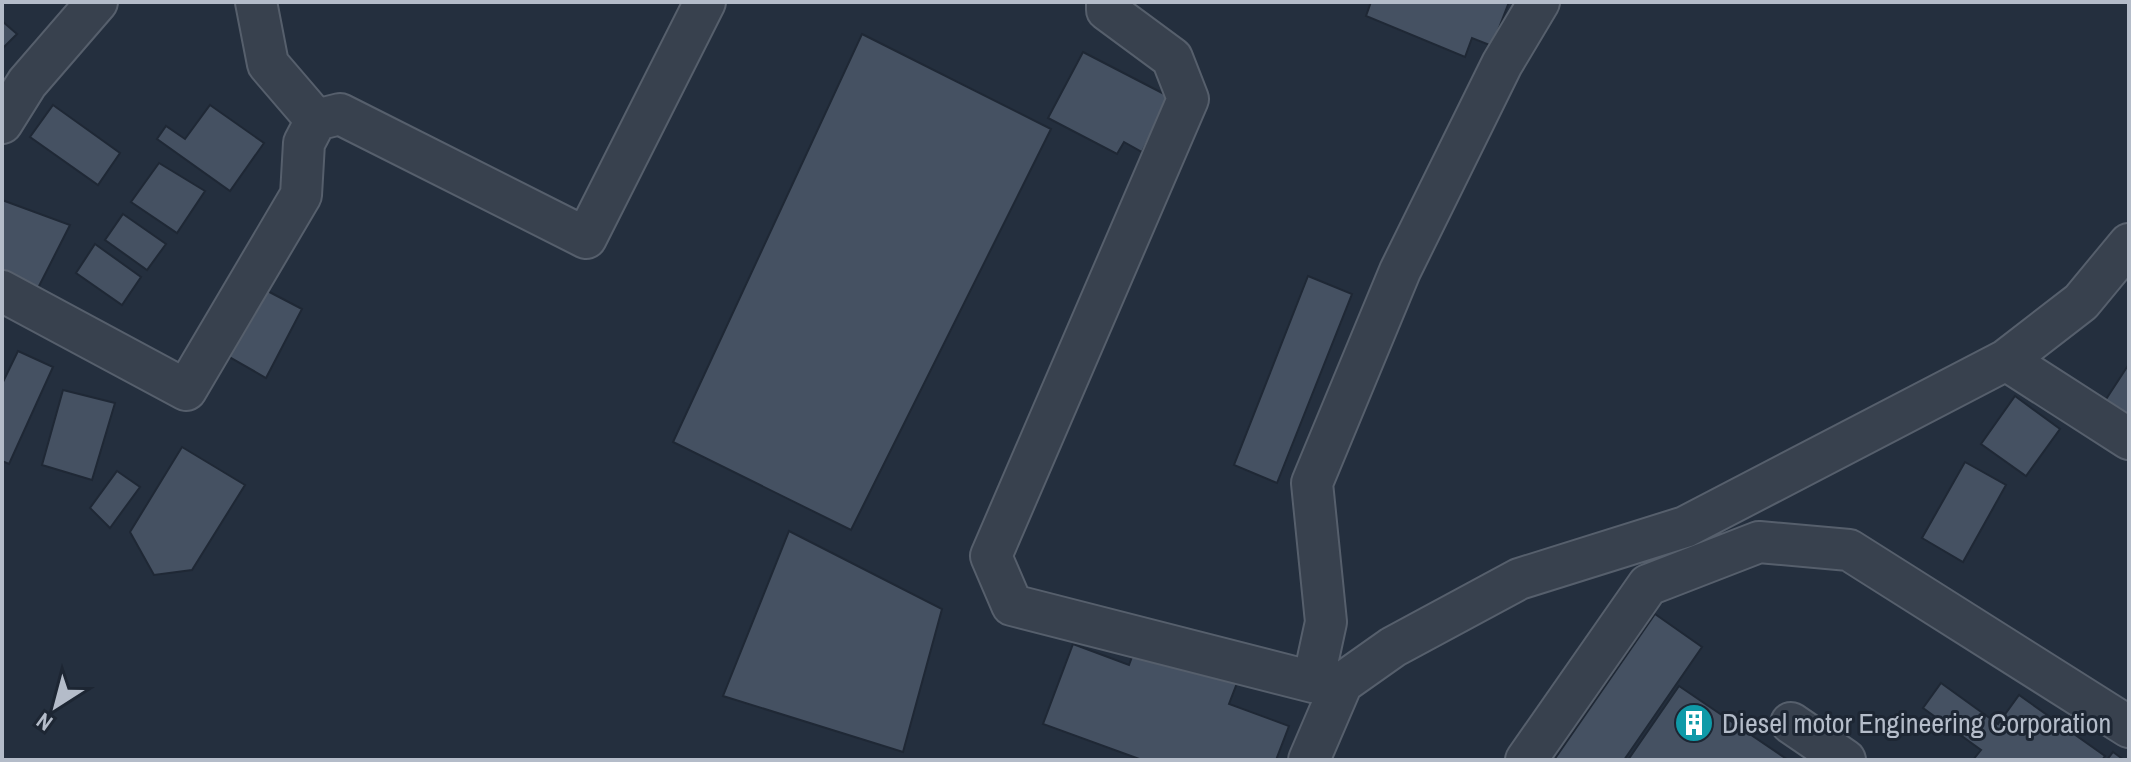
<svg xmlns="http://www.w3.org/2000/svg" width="2131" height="762" viewBox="0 0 2131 762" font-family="'Archivo Narrow',sans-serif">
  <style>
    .building { fill: #455162; stroke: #1f2835; stroke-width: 2 }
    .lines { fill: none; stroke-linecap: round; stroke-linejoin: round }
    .minor-casing { stroke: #565f6c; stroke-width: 44 }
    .minor { stroke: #38414e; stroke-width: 40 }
    .labels { text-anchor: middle; stroke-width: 6; stroke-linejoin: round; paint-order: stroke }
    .poi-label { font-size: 28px; fill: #b4bcc9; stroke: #1d2633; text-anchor: start }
  </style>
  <rect width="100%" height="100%" fill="#242f3e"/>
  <!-- building -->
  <path class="building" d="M1371,2H1509L1492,46L1472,38L1465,57L1366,16Z
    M2,21L17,34L2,49Z
    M862,34L1051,129L851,530L673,442Z
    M1083,52L1170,97L1142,152L1124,142L1117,154L1048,118Z
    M53,105L120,153L98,185L30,137Z
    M210,105L264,143L230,191L157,139L166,126L185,139Z
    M159,163L205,191L177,233L131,202Z
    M2,200L70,225L37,290L2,273Z
    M123,214L166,244L147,270L105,240Z
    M95,244L141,277L122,305L76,273Z
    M1308,276L1352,294L1277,483L1234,465Z
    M256,285L302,309L266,378L226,355Z
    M18,351L53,367L9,464L2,461V384Z
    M2129,364V425L2101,407Z
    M63,390L115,403L92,480L42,465Z
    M2015,396L2060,429L2026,476L1981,444Z
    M182,447L245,485L192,570L154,575L130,532Z
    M1965,462L2006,485L1963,562L1922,538Z
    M117,471L140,487L110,528L90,508Z
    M789,531L942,609L903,752L723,696Z
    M1655,614L1702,647L1624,760H1554Z
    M1073,644L1129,665L1136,646L1237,683L1229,704L1289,726L1276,760H1142L1043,724Z
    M1941,683L1998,724L2019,695L2105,756L2102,760H1973L1981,750L1923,708Z
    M1679,686L1788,760H1628Z
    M2113,752L2124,760H2107Z"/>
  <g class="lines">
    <defs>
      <path id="minor" d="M256,2L268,64L316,120
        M1107,2V10L1172,58L1188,99L991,556L1012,605L1313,682L1342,683
        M2,123L27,83L97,2
        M2,291L186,390L301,195L304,143L316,120L340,114L586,238L705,2
        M2006,360L2129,439
        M1313,682L1326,622L1312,483L1400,271L1502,64L1539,2
        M1791,723L1845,760
        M1309,760L1342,683L1393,647L1519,579L1685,527L2006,360L2081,302L2129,244
        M1526,760L1648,585L1759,542L1849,550L2129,727"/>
    </defs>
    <!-- minor casing -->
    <use href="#minor" class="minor-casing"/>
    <!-- minor -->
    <use href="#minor" class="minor"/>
  </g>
  <!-- icons -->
  <defs>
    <symbol id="building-disc" viewBox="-11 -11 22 22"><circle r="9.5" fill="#0f9aa8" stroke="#1d2633"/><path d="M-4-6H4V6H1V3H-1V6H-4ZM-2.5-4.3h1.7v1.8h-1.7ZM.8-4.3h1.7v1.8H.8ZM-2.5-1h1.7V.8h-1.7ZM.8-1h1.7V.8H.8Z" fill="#fff"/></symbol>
  </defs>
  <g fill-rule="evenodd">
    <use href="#building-disc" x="1672" y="701" width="44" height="44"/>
  </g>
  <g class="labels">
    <!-- poi labels -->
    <g class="poi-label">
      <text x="1722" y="733">Diesel motor Engineering Corporation</text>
    </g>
  </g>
  <!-- border -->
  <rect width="2131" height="762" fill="none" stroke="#b4bcc9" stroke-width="8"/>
  <!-- north arrow -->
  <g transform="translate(56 706) rotate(216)" stroke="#1d2633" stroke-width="6" paint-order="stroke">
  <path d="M0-6L14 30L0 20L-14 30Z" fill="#b4bcc9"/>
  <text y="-12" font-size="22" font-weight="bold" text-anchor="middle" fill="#b4bcc9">N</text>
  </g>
</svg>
